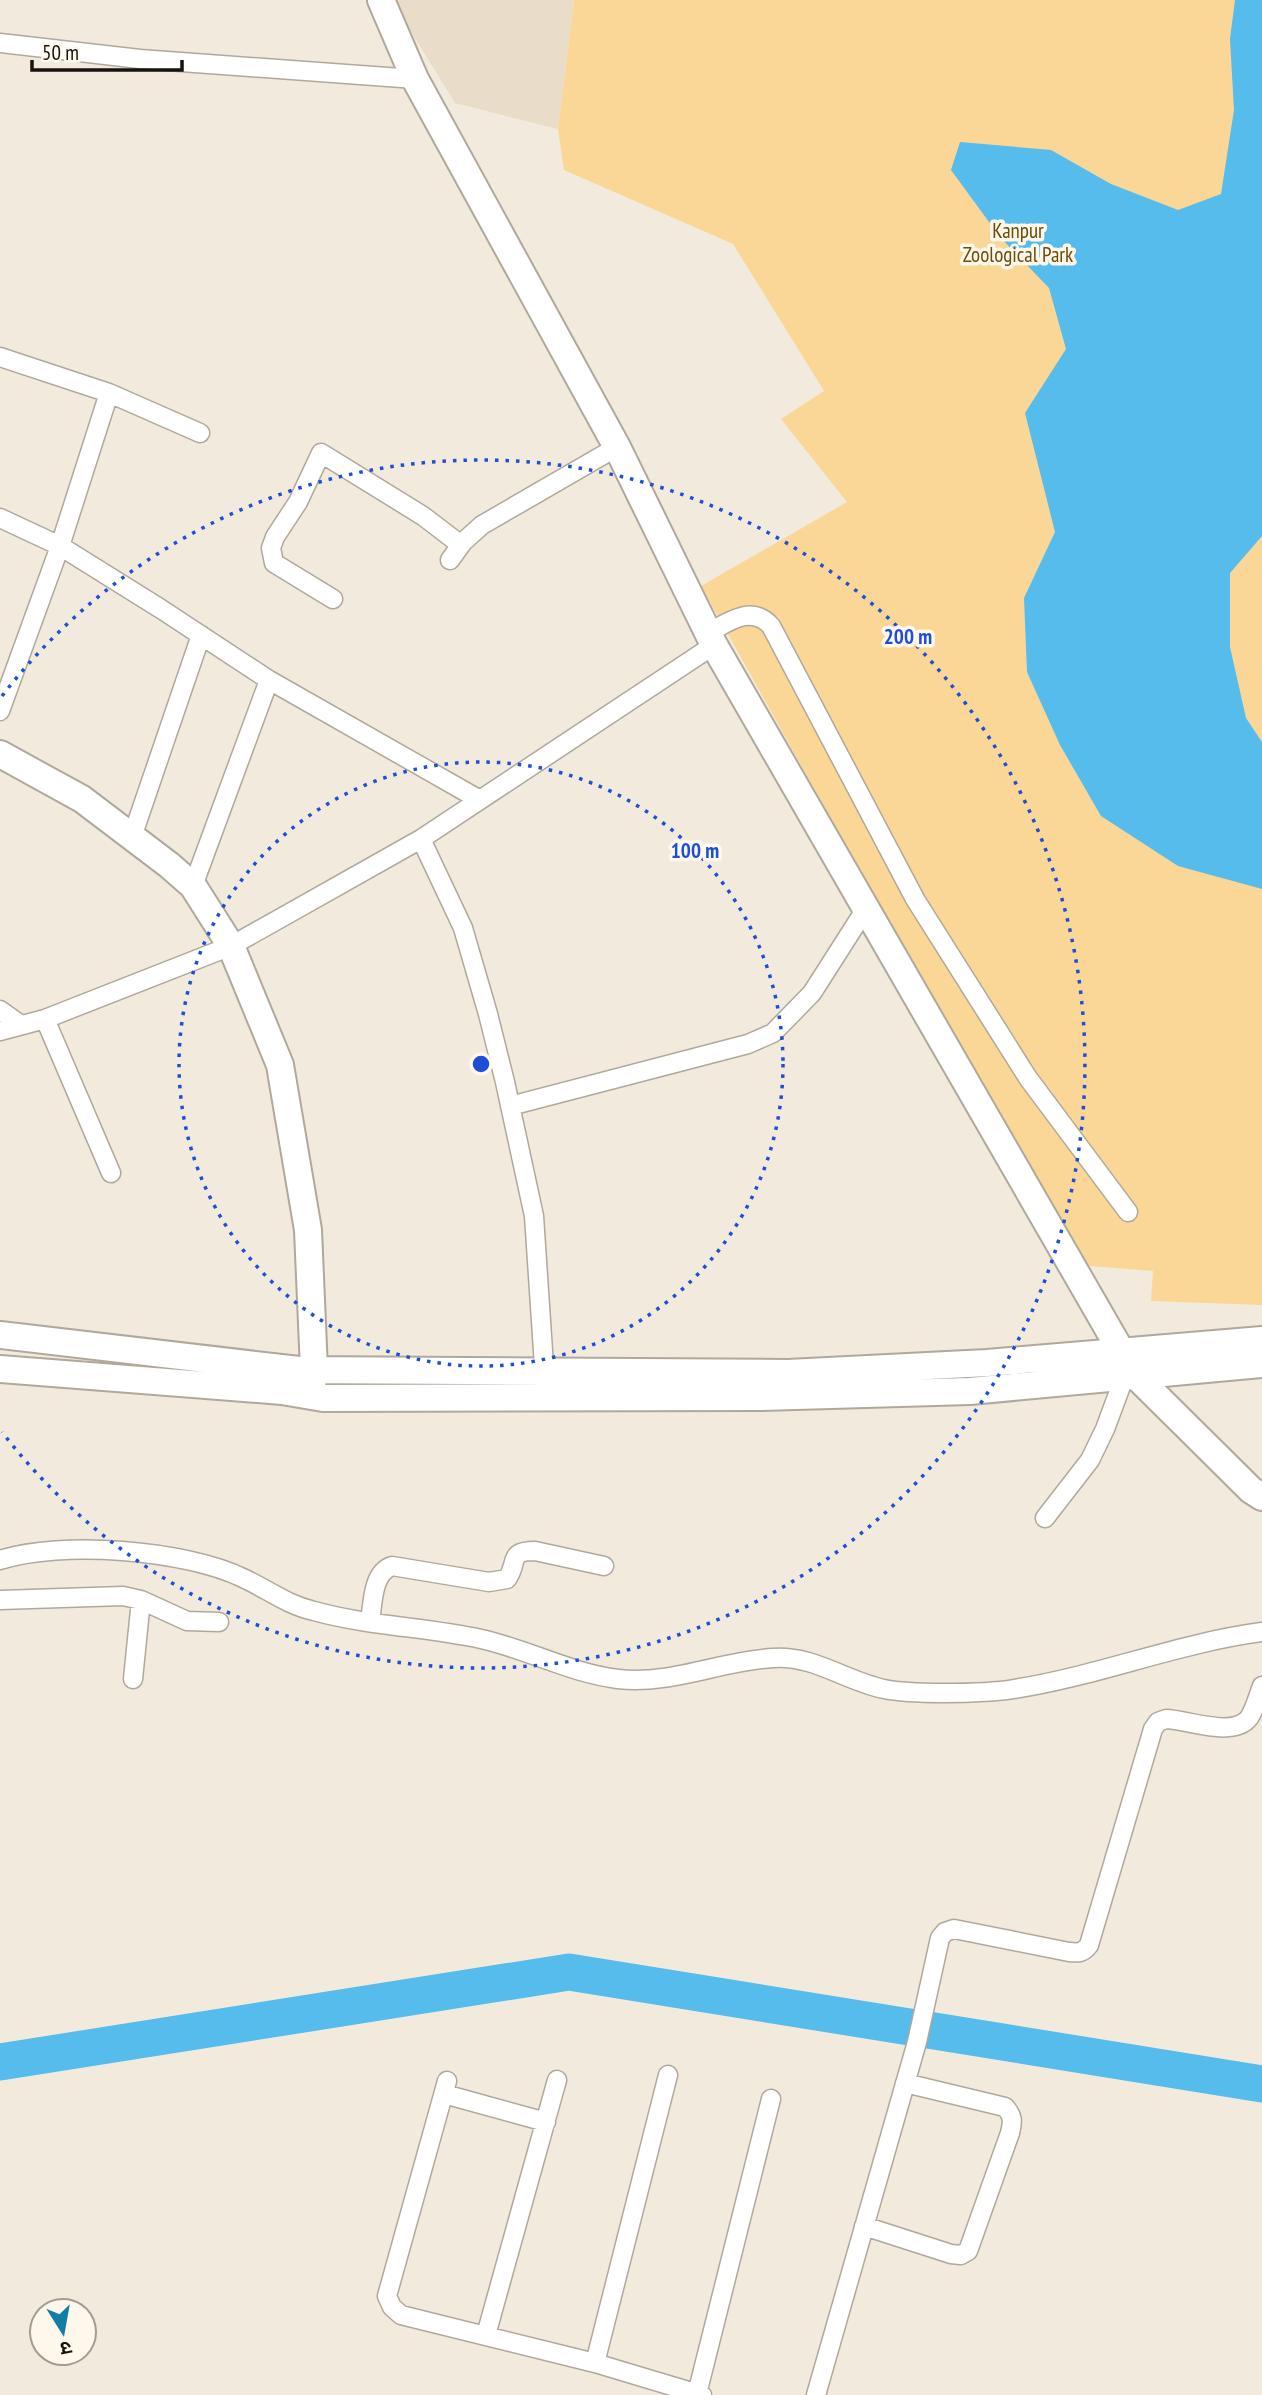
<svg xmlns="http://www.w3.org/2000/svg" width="1262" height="2395" viewBox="0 0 1262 2395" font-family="'PT Sans Narrow','Noto Sans Devanagari',sans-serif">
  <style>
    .built { fill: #e9ddc9 }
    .green { fill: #fad797 }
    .water { fill: #55bcec }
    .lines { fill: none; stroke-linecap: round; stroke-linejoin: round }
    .river { stroke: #55bcec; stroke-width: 37 }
    .street-casing { stroke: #b0a89b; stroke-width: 21 }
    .secondary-casing { stroke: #b0a89b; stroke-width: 30 }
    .street { stroke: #fff; stroke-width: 18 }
    .secondary { stroke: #fff; stroke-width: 26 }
    .ring { fill: none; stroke: #1d4ed8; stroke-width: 3.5; stroke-dasharray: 3.5 7 }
    .labels { text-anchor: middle; stroke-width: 7; stroke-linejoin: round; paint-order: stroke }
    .park-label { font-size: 21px; fill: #6c4d06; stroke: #fef7ec }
    .centre { fill: #1d4ed8; stroke: #fef7ec; stroke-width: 3.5 }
    .ring-label { font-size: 21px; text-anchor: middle; font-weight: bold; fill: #1d4ed8; stroke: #fef7ec; stroke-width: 7; stroke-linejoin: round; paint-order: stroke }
  </style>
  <rect width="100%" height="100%" fill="#f2eadc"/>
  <!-- built -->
  <path class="built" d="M398,0H574L558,129L455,103L399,12Z"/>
  <!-- green -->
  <path class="green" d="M574,0H1262V1305L1151,1301L1153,1271L1089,1266L892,928L701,586L847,502L781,419L824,391L733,244L564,170L558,129Z"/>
  <!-- water -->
  <path class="water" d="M1235,0H1262V536L1230,573V647L1246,718L1262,742V889L1178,866L1101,816L1060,745L1027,672L1024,598L1055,532L1025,413L1066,349L1049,288L1000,237L951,170L960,142L1051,150L1111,184L1178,210L1221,194L1234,110L1230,39Z"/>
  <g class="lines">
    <!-- river -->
    <path class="river" d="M0,2062L569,1972L1262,2084"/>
    <defs>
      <path id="street" d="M0,43L140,59L415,79
        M0,357L109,393L200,433
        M0,518L60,546L161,609L269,680L480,800
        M450,560L463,542L482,525L617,447
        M333,599L274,563L271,548L275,537L298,502L321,453L423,516L461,545
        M708,633C728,622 752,604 771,626L915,899L1028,1078L1128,1212
        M0,711L60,546L109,393
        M132,837L201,635
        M421,839L463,928L488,1014L505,1082L534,1216L545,1381
        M193,886L269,680
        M0,1010L21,1025
        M45,1019L111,1173
        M0,1031L45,1019L231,946L421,839L714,645
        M510,1106L748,1044L773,1033L812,993L865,910
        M1045,1518L1090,1460L1105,1429L1124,1378
        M0,1560C61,1540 185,1550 243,1578C267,1589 287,1605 314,1611C368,1626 426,1627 481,1639C527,1649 570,1673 618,1679C671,1685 720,1661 773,1658C814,1655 845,1681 884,1689C903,1693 924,1693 943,1693C966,1693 991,1693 1014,1689C1098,1676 1178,1643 1262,1632
        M0,1600L123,1596L141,1600L187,1621L219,1622
        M370,1622C373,1603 372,1573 392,1566L489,1582L507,1579C519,1562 507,1551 535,1551L604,1566
        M133,1679L141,1600
        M447,2081L387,2296L392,2307L401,2315L595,2363L702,2395
        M444,2094L546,2122
        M864,2226L951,2254L961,2255L968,2251L1010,2133C1013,2121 1013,2116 1005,2107L905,2083
        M486,2335L557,2080
        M595,2363L668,2075
        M697,2394L771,2099
        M816,2395L917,2042L940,1938L945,1932L954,1929L1069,1952C1079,1953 1083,1953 1089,1945L1153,1729L1158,1722L1166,1719C1189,1720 1233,1738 1249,1718C1255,1709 1258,1696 1262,1686"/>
      <path id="secondary" d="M381,0L415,79L617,447L714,645L1121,1351L1136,1376L1251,1490L1262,1497
        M0,754L82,799L169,865L193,886L231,946L280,1065L308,1230L314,1370L312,1386
        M0,1335L299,1370L788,1373L987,1363L1262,1340
        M0,1369L282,1391L323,1398L761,1397L970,1391L1262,1364"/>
    </defs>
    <!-- street casing -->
    <use href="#street" class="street-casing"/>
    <!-- secondary casing -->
    <use href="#secondary" class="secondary-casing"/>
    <!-- street -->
    <use href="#street" class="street"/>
    <!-- secondary -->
    <use href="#secondary" class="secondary"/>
  </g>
  <!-- distance rings -->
  <g class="ring">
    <circle cx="481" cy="1064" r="302"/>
    <path d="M2 696A604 604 0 1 1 2 1432"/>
  </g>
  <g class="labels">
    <!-- park labels -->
    <g class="park-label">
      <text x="1018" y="238">Kanpur<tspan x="1018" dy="24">Zoological Park</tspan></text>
    </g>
  </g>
  <circle cx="481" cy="1064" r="10" class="centre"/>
  <g class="ring-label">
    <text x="908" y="644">200 m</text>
    <text x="695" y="858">100 m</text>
  </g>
  <!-- north arrow -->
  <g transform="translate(63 2332) rotate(169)"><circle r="33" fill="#fef7ec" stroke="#a19c94" stroke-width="2"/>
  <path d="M0-5L12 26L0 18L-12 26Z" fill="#127da7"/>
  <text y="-10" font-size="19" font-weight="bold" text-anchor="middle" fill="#16130f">उ</text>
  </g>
  <!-- scale -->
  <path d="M32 60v10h150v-10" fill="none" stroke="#16130f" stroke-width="3.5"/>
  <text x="42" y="60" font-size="21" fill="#16130f" stroke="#fef7ec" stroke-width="5" paint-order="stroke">50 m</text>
</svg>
